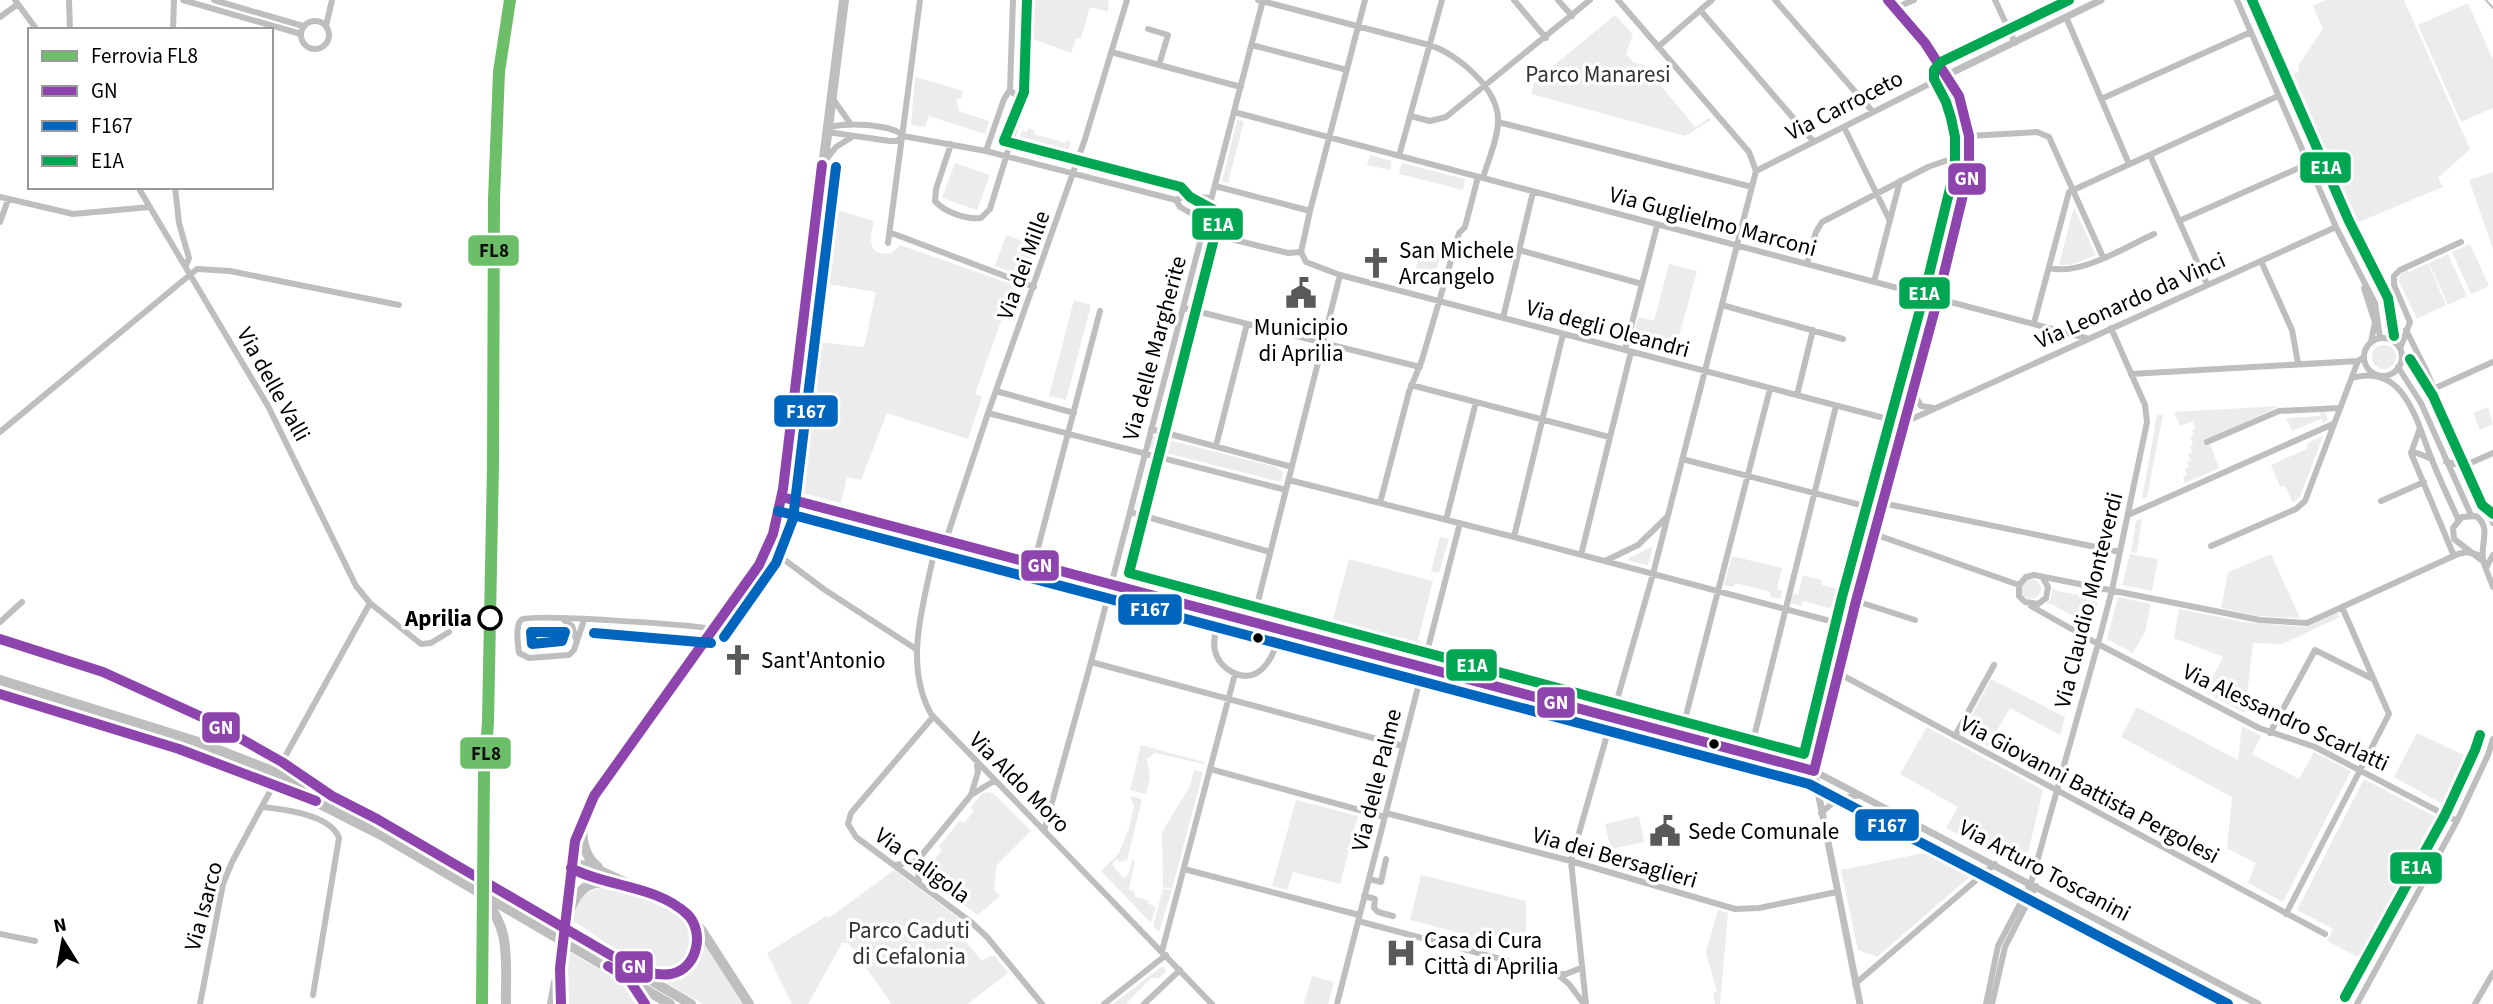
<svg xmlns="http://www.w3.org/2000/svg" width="2493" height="1004" viewBox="0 0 2493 1004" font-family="'Source Sans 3',sans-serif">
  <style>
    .green { fill: #ececec }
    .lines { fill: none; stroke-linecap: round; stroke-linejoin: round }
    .stream { stroke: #bfbfbf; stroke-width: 2 }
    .minor { stroke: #bebebe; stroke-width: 6 }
    .tertiary { stroke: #bebebe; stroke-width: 7 }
    .primary { stroke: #bebebe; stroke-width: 10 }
    .trunk { stroke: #bebebe; stroke-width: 10 }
    .rail { stroke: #bebebe; stroke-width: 2; stroke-dasharray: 10 3.5 2 3.5; stroke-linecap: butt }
    .bus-1-casing { stroke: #fff; stroke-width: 16 }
    .bus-2-casing { stroke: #fff; stroke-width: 16 }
    .bus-3-casing { stroke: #fff; stroke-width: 16 }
    .bus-1 { stroke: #8e44ad; stroke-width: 10 }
    .bus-2 { stroke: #0065bd; stroke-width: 10 }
    .bus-3 { stroke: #00a651; stroke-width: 10 }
    .rail-1-casing { stroke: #fff; stroke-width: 18 }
    .rail-1 { stroke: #6cbf68; stroke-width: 12 }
    .stop-dot { fill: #fff; stroke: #000; stroke-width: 3.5 }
    .bus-dot { fill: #000; stroke: #fff; stroke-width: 2.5 }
    .labels { text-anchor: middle; stroke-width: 7; stroke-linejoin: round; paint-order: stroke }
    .park-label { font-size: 23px; fill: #333; stroke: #fff }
    .street-label { font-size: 23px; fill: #000; stroke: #fff }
    .poi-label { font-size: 23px; fill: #000; stroke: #fff; text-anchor: start }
    .stop-label { font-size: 23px; font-weight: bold; fill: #000; stroke: #fff; text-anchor: end }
    .line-badge { stroke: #fff; stroke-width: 2.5 }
    .badge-label { font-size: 19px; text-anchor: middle; font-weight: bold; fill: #fff }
    .pale-badge-label { font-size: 19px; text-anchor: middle; font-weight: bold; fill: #111 }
  </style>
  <rect width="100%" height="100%" fill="#fff"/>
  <!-- green -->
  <path class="green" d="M1029,0H1109L1108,12L1090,7L1081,38H1076L1071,53L1028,37Z
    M2326,0H2404L2470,149L2438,178L2443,187L2349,226L2283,78L2299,72L2298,66L2323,29L2313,6Z
    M2468,3L2493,60V108L2461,122L2418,25Z
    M1615,15L1633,34L1626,54L1633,62L1644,65L1695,127L1709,118L1711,120L1685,136L1531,94L1535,81Z
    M915,77L963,91L961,98L956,99L959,111L989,121L985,134L929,116L925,127L911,125Z
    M1237,120L1244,121L1228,183L1222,181Z
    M1028,128L1035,130L1034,134L1066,143L1069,139V142L1071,143L1066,158L1048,153L1049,149L1038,146L1037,149L1018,144L1022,130L1027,132Z
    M1370,155L1392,161L1390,170L1367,165Z
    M955,163L990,175L977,210L942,198Z
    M1402,163L1465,179L1463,190L1399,174Z
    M2493,172V249L2469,180Z
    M826,207L874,221C870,238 866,257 892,253L900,245L1014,285L975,394L982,397L968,439L887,413L861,480L847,477L841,503L798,492L790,483L809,341L864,347L876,292L815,282Z
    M2074,207L2096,255L2070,265H2059Z
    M1006,235L1036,246L1025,277L995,266Z
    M1207,241L1215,243L1201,298L1193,296Z
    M2470,244L2489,286L2471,294L2452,252Z
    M1421,249L1441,254L1431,288L1412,283Z
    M2448,254L2467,296L2448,305L2429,263Z
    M2428,263L2446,305L2417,319L2398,279L2403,271L2407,269L2409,272Z
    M1669,264L1697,271L1674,354L1632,342L1638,317L1654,321Z
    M2386,288L2396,312L2385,307L2378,291L2379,289Z
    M1074,300L1091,305L1066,400L1049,396Z
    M2372 357a12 12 0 1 1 24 0a12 12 0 1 1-24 0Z
    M2280,406L2208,439L2219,468L2185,483L2183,478L2187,475L2185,469L2189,467L2187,462L2191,460L2188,454L2192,452L2190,446L2193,444L2190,437L2194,435L2192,430L2196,428L2192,421L2180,426L2174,412Z
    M2488,407L2493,424L2480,430L2473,413Z
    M2321,411L2325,413L2328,419L2324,424L2321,419L2292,431L2286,418L2320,416Z
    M2157,415H2163L2147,497L2142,499Z
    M1152,436L1276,467L1283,472L1281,482L1150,449Z
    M2323,436L2300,497L2293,503L2285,486L2280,487L2271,465L2306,449L2309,442Z
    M2142,518L2137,553L2131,552L2136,521Z
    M1440,537L1449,539L1439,573L1431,571Z
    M1653,546L1648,565L1629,561V558Z
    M2130,554L2158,559L2152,591L2122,585Z
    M2271,554L2300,618L2258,616L2221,608L2228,572Z
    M1732,556L1782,568L1777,589L1782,591L1780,599L1770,597L1771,592L1735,583L1734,587L1724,585Z
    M1349,559L1433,581L1418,640L1422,642L1419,655L1382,645L1383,640L1346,630L1344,635H1342L1344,627L1332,623Z
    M1803,575L1822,580V585L1850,592L1844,616L1836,614V610L1803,601L1801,606L1790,603L1793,594L1798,595Z
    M2021 589a10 10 0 1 1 20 0a10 10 0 1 1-20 0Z
    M2053,587L2056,591L2092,597L2097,593L2100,594L2090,630L2085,628L2084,621L2051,604H2046L2051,598Z
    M2118,597L2151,604L2145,632L2133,653L2107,639Z
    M2179,609L2244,622L2305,627L2337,612L2340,617L2282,644L2253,643L2245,713L2205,692L2223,657L2174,638Z
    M537,622L544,632L554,625L561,627L566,634L565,645L554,650L544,644L537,654Z
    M1991,679L2065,717L2060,735L2010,708L1988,746L1964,733V730Z
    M2137,707L2238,760L2242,726L2261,736L2252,754L2299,779L2314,752L2351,771L2283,902L2248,883L2256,863L2227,848L2232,797L2121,737Z
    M1927,727L2043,790L2024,869L1946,828L1958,807L1900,774Z
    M2417,733L2472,759L2450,808L2394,777Z
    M1141,745L1204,762V764L1155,753L1147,759L1150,778L1146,794L1130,790Z
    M1194,770L1203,772L1172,889L1163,887L1162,832L1190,786Z
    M2364,779L2443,821L2368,962L2327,941L2333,929L2297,910Z
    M987,792L993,793L1031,831L997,865L994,889L1000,896L978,915L924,877L922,870L928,861H933L942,850L939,846L960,821L964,823L974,811L971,807L982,794Z
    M1130,796L1142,799L1127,860L1120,862L1117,859L1112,864L1123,878L1128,875L1132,860L1135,861L1129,889L1135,893V897L1148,900L1149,904L1156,907L1151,923L1101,871L1119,853L1129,828L1134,806Z
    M1296,800L1358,816L1340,884L1293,872L1287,890L1272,886Z
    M1639,816L1644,842L1611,849L1605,824Z
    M1943,849L1974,864L1975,872L1877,957L1858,950L1841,870Z
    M894,870L964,922L965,926L958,932L982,961L990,956H995L1008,973L968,1004H892L848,943H842L808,1004H792L767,953L826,916L829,918Z
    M1421,875L1526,901V950L1475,937L1472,942L1467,943L1464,939V934L1410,920Z
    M600,888C619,887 684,906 691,926C701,953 678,973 653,966C627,960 596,935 573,921C570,903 583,892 600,888Z
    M1163,889L1172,890L1159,932L1153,926Z
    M1718,910L1728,913L1720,1004H1715L1713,993L1717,992L1706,952Z
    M703,941L748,1004H703L658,978C686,971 698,972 703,941Z
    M568,951L626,985L643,1004H564Z
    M1161,967H1165L1166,972L1159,978H1151L1126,1004H1113Z
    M1312,976L1334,982L1328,1004H1304Z"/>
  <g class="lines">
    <!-- stream -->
    <path class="stream" d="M2486,0L2493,8"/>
    <!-- minor -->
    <path class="minor" d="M15,0L37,30
      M69,0L70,30
      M183,0L301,34
      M214,0L303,26
      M1258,0L1429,45C1457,53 1499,89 1498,121C1498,139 1488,160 1483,178
      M1365,0L1310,211L1301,252L1306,262L1340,275L1903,423L2336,227
      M1514,0L1546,38
      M1558,0L1572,16
      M1618,0L1749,152L1756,171
      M1775,0L1873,112
      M1995,0L2015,43
      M2237,0L2336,227L2375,303L2380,338
      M1895,8L1914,0
      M1700,10L1814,142
      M0,17L18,4
      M2066,17L2129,164
      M301 35a14 14 0 1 1 28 0a14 14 0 1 1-28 0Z
      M326,26L332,0
      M1148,29L1168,35L1159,65
      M173,30L174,0
      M1252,45L1347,70
      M1658,47L1712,0
      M1111,52L1241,87
      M833,99L850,123
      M2101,99L2251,32
      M1234,112L2086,338
      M1410,116L1430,121L1446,117L1590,0
      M1498,122L1752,187
      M1844,127L1890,221
      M826,129C841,121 893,124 903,136L986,151L1176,200
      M827,132L890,141H897L903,136
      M1969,136L2037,132L2049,137L2103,257
      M951,144L936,189L935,201C944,212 967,220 981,218L990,209L1023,102L1010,90
      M986,151L1004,99L1010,90L1013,0
      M2150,155L2207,284
      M1399,156L1442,0
      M825,161L836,147L852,137
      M1756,171L1947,75
      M1215,186L1310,211
      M138,187L268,406L356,586L370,603L421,644L431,643L449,632
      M175,187L179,223L189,258L186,265
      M0,197L73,214L150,207
      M1176,200L1185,196L1211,198
      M1176,200L1180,207L1205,221
      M2179,221L2308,164
      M0,222L8,200
      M889,232L1034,287
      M1202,232L1288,253L1301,252
      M888,243L920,0
      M1519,250L1642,284
      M2261,261L2292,330L2298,363
      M1807,264L1816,232L1822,222L1928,167L1945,161L1970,157
      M2049,268C2081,276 2125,247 2154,234
      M1874,282L1900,181
      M2364,288L2375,322L2371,342
      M1722,305L1843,339
      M1184,308L1420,367
      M1503,318L1533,192
      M2034,323L2069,192L2278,96
      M2406,330L2425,368
      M2364 357a19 19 0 1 1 38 0a19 19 0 1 1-38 0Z
      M2400,349L2410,322L2394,285V276L2400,270L2461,242
      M1625,350L1657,226
      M2402,359L2425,368L2493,523
      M2398,367L2421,403L2471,515
      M2131,374L2358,361
      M2352,378C2405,362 2417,423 2432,460C2440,480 2449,499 2458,519
      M1411,385L1609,437
      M2433,389L2493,362
      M996,391L1074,413
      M1913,392L1921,406L1934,408
      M1797,395L1813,330
      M988,413L1286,490
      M2420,428L2411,453L2454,556
      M1151,429L1292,467
      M0,432L197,269L230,271L399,305
      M2207,442L2279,411L2340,408
      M1216,446L1247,324
      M2412,451L2432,459
      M1682,459L1880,510
      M2446,462L2466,465L2493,453
      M1289,480L1514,537L1849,626
      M2381,501L2424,482
      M1380,503L1409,392L1422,360L1459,233L1465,227L1478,177
      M1882,503L2120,552
      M1130,512L1270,552
      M2128,515L2333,424
      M1446,520L1476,402
      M1874,534L2019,585
      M1514,537L1563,334
      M937,538C927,595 901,660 931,714L1212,1004
      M946,540L988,413L1085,139L1127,0
      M2211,546L2296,509L2305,501L2358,361L2364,357
      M767,551L774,552L825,590L916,649
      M1581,555L1631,352
      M1605,561L1638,545L1666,518
      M2484,562L2454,539L2453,528L2462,517L2476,516C2492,528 2480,543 2483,559C2485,569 2490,578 2493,587
      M1034,563L1100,311
      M2486,568L2493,555
      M2043,578L2048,587L2046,598L2038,604L2025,602L2019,596V585L2026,577L2034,575L2260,620L2307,623L2458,554L2467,552L2478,555
      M1856,601L1915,620
      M2031,606L2098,644L2259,728L2315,747L2457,821
      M1220,612C1218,624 1212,639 1215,651C1217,660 1224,668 1232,672C1263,688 1276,650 1282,628
      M564,620L572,626L576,639
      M584,620L574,650L569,655L529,658L519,653C518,645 515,626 521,620C530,613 692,625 713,629
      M1253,621L1340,275
      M0,622L22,602
      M1091,662L1403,746
      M1838,673L2325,934
      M933,717L851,813L848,824L856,837L972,923L987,937L1042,1004
      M2270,733L2315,650L2373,679
      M1681,735L1770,389
      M1955,736L1994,665
      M1750,753L1836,406
      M282,762L370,603
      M1210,769L1385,817
      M971,795L978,772L977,765
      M262,807C283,809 331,815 339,838L313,995
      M1386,813L1571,861L1735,909L1759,908L1837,892
      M1821,813L1836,800L1860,795
      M1044,831L1091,662L1263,0
      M896,865L917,861
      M1184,869L1359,915
      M1369,879L1381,882L1386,859
      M919,882L917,861L971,795L994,781
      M1364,896L1375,899L1374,908L1378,912L1393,916
      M2286,914L2389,714L2342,607
      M1358,921L1557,974L1569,984L1584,1004
      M0,934L35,941
      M1162,951L1235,674
      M1557,974H1566L1581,968
      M1855,984L1995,864
      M200,1004L223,884L232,862L274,784
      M1104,1004L1166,955
      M1144,1004L1180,970
      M1337,1004L1460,523
      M1586,1004L1571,861L1653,574L1756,171
      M1986,1004L1998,946L2031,883L2098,644L2112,590L2147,422L2145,405L2111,328
      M1992,1004L2005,947L2036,886
      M2357,1004L2457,821L2488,755L2493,739
      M2475,1004L2493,973"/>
    <!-- tertiary -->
    <path class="tertiary" d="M1947,75L2101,0
      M782,497L1814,771L2258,1004
      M0,639C100,667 192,709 282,762
      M1860,1004L1814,771L1856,601L1938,298L1967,178L1970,157L1969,136L1965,115L1954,85L1925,43L1888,0"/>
    <!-- primary -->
    <path class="primary" d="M560,994V968L571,868L575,841L582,821L594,796L621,757L759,565L769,545L779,516L844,0
      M552,1004L556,982"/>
    <!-- trunk -->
    <path class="trunk" d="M0,680L195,741L311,786L377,819L691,1004
      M0,693L207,759L322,805L381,835L670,1004
      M282,762L309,779
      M582,821C582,838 583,856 598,867
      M571,868L579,865L590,866L671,904L690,917L702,931L749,1004
      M571,868L585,877L600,880
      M481,897C513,927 505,965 506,1004
      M566,920C576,890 587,876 621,885
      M645,971C681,983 703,961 694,924
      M630,981L645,1004
      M560,988L561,1004"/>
    <!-- rail -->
    <path class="rail" d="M484,795L489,471V247L495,167"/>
    <defs>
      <path id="bus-1" d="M782,497L1814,771
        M0,639L103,672L204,718L282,762L332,796L377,819L619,960C635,967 653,977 671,974C698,969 705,931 687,914C656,885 606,887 571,868
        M0,694L179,749L316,801
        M1814,771L1856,601L1938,298L1969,170V136L1959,96L1925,43L1888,0
        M608,966L628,978L645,1004
        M561,1004L560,968L575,841L594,796L759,565L773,534L783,489L822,165"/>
      <path id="bus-2" d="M778,511L1809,784L2228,1004
        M531,632H565L562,641L532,644Z
        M594,633L711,643
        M724,637L776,563L793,519L836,167"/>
      <path id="bus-3" d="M1027,0L1024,92L1004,141L1181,187L1190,197L1214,210L1219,219L1129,573L1804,754L1842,597L1924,295L1955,168V137L1951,118L1946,102L1934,79V70L1941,62L2069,0
        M2252,0L2349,221L2388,298L2394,336
        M2410,359L2433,396L2482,505L2493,514
        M2345,997L2445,815L2475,750L2480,735"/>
    </defs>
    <!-- bus-1 casing -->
    <use href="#bus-1" class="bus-1-casing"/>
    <!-- bus-2 casing -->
    <use href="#bus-2" class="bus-2-casing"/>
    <!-- bus-3 casing -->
    <use href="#bus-3" class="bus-3-casing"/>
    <!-- bus-1 -->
    <use href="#bus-1" class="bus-1"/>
    <!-- bus-2 -->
    <use href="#bus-2" class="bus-2"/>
    <!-- bus-3 -->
    <use href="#bus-3" class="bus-3"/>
    <defs>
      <path id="rail-1" d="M482,1004L484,773L488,722L493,464L494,199L499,72L510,0"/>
    </defs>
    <!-- rail-1 casing -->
    <use href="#rail-1" class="rail-1-casing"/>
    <!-- rail-1 -->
    <use href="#rail-1" class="rail-1"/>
  </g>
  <!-- icons -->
  <defs>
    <symbol id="church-bare" viewBox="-9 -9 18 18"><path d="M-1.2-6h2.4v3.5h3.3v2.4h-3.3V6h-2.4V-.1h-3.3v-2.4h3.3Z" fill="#595959" stroke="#fff" stroke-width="2.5" paint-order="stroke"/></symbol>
    <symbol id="civic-bare" viewBox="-9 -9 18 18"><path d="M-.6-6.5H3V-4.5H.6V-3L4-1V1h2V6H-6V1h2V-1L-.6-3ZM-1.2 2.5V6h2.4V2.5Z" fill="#595959" stroke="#fff" stroke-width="2.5" paint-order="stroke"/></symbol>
    <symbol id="hospital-bare" viewBox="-9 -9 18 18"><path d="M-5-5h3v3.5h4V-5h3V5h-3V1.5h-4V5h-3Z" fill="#595959" stroke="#fff" stroke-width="2.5" paint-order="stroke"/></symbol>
  </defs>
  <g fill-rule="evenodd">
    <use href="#church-bare" x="1354" y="241" width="44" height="44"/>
    <use href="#civic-bare" x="1279" y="271" width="44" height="44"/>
    <use href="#church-bare" x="716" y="638" width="44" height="44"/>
    <use href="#civic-bare" x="1643" y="809" width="44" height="44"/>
    <use href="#hospital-bare" x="1379" y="931" width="44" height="44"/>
  </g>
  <!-- markers -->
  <circle class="stop-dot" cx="490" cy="618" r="11"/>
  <g class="bus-dot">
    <circle cx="1258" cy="638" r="6"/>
    <circle cx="1714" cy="744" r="6"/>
  </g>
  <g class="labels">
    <!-- park labels -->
    <g class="park-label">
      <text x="1598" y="82">Parco Manaresi</text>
      <text x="909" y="938">Parco Caduti<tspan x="909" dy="26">di Cefalonia</tspan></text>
    </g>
    <!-- street labels -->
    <g class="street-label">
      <text transform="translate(1844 105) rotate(-27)" y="8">Via Carroceto</text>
      <text transform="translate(1713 221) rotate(15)" y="8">Via Guglielmo Marconi</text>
      <text transform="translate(1023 265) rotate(-70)" y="8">Via dei Mille</text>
      <text transform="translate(2130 300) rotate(-24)" y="8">Via Leonardo da Vinci</text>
      <text transform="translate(1608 328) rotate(15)" y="8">Via degli Oleandri</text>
      <text transform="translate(1154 348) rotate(-75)" y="8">Via delle Margherite</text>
      <text transform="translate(274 384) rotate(61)" y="8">Via delle Valli</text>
      <text transform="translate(2088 600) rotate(-76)" y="8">Via Claudio Monteverdi</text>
      <text transform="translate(2286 717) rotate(25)" y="8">Via Alessandro Scarlatti</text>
      <text transform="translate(1376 780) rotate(-76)" y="8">Via delle Palme</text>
      <text transform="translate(1020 782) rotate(45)" y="8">Via Aldo Moro</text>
      <text transform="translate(2090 789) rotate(28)" y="8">Via Giovanni Battista Pergolesi</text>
      <text transform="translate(1615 857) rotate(16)" y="8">Via dei Bersaglieri</text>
      <text transform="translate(923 865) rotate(36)" y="8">Via Caligola</text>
      <text transform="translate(2045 870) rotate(28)" y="8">Via Arturo Toscanini</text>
      <text transform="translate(203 906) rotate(-75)" y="8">Via Isarco</text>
    </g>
    <!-- poi labels -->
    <g class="poi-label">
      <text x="1399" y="258">San Michele<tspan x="1399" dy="26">Arcangelo</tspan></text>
      <text x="1301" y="335" text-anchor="middle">Municipio<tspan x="1301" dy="26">di Aprilia</tspan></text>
      <text x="761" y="668">Sant'Antonio</text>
      <text x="1688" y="839">Sede Comunale</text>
      <text x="1424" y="948">Casa di Cura<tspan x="1424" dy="26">Città di Aprilia</tspan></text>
    </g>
    <!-- stop labels -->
    <g class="stop-label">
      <text x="472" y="626">Aprilia</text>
    </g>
  </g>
  <g class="line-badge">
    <rect x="2299" y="151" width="53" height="33" rx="7" fill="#00a651"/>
    <rect x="1947" y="162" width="40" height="34" rx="7" fill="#8e44ad"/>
    <rect x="1191" y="207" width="53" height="34" rx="7" fill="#00a651"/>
    <rect x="467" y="234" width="53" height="33" rx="7" fill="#6cbf68"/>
    <rect x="1898" y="276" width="53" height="34" rx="7" fill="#00a651"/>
    <rect x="773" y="394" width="66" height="34" rx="7" fill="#0065bd"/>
    <rect x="1020" y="549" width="40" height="33" rx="7" fill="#8e44ad"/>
    <rect x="1117" y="593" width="66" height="33" rx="7" fill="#0065bd"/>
    <rect x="1445" y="648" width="53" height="34" rx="7" fill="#00a651"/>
    <rect x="1536" y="686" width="40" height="33" rx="7" fill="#8e44ad"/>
    <rect x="201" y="711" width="40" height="33" rx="7" fill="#8e44ad"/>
    <rect x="459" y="736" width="53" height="34" rx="7" fill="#6cbf68"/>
    <rect x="1854" y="808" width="66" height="34" rx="7" fill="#0065bd"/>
    <rect x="2389" y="851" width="54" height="34" rx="7" fill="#00a651"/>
    <rect x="614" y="950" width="40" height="34" rx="7" fill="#8e44ad"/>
  </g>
  <g class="badge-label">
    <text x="2326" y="174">E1A</text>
    <text x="1967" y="185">GN</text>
    <text x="1218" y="231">E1A</text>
    <text x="1924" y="300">E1A</text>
    <text x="806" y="418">F167</text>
    <text x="1040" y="572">GN</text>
    <text x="1150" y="616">F167</text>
    <text x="1472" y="672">E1A</text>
    <text x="1556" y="709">GN</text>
    <text x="221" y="734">GN</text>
    <text x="1887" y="832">F167</text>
    <text x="2416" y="874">E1A</text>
    <text x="634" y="973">GN</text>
  </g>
  <g class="pale-badge-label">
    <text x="494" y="257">FL8</text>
    <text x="486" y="760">FL8</text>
  </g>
  <!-- legend -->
  <rect x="28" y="28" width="245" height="161" fill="#ffffff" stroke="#999999" stroke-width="2"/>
  <rect x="42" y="51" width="35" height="10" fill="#6cbf68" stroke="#999999" stroke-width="2"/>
  <text x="91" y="63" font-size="21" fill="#000000">Ferrovia FL8</text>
  <rect x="42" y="86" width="35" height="10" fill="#8e44ad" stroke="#999999" stroke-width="2"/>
  <text x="91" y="98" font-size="21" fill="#000000">GN</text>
  <rect x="42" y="121" width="35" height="10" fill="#0065bd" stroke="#999999" stroke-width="2"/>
  <text x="91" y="133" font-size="21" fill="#000000">F167</text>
  <rect x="42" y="156" width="35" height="10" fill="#00a651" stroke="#999999" stroke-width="2"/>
  <text x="91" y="168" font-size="21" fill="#000000">E1A</text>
  <!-- north arrow -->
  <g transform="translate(63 941) rotate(349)" stroke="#ffffff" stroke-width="5" paint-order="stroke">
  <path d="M0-5L12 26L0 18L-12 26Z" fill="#000000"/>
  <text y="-10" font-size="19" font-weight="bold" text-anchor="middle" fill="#000000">N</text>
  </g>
</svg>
